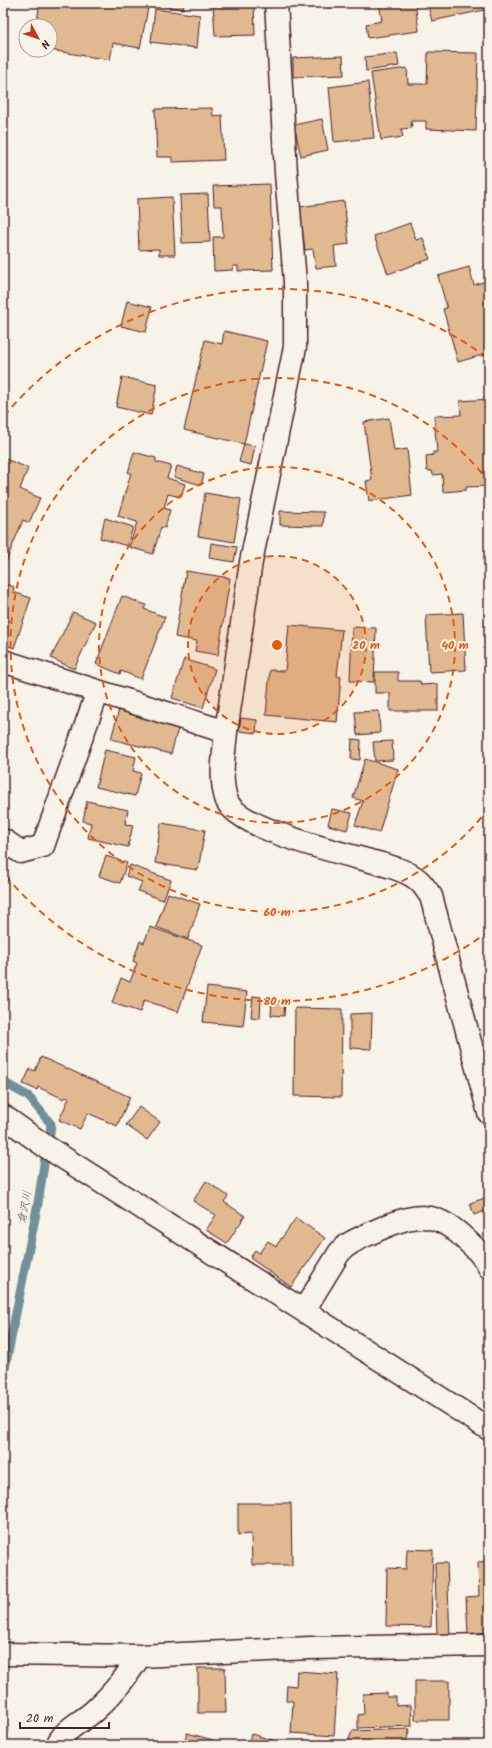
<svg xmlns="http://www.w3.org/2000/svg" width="492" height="1748" viewBox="0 0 492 1748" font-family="Kalam,'Klee One',sans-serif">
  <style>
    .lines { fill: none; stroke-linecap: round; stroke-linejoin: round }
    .stream { stroke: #6f8f99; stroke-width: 9 }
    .building { fill: #e1b991; stroke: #4a1f2b }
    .street-casing { stroke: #4a1f2b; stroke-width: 25 }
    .street { stroke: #f7f3e8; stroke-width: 22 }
    .ring { fill: none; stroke: #e8590c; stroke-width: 2; stroke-dasharray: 7 5 }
    .labels { text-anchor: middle; stroke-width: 4; stroke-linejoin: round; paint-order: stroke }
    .water-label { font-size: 11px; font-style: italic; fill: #5a4e59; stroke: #f7f3e8 }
    .centre { fill: #e8590c; stroke: #f7f3e8; stroke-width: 2 }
    .ring-label { font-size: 12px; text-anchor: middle; font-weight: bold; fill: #e8590c; stroke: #f7f3e8; stroke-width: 4; stroke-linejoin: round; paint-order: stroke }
  </style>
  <rect width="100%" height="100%" fill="#f7f3e8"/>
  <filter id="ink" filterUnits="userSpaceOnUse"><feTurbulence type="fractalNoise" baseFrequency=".025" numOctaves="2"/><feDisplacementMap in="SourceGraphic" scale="8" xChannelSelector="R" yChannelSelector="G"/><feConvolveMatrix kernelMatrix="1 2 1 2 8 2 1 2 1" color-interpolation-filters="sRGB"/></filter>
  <g filter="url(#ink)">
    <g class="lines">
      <!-- stream -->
      <path class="stream" d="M3,1082L28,1096L51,1124L49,1140
        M3,1378L38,1203L45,1158"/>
    </g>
    <!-- building -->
    <path class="building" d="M40,3H149L140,48L113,43L110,60L50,50V26H36Z
      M155,3H184L183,9L155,5Z
      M213,3H254L255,35L215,36Z
      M291,3H304V4L291,6Z
      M327,3H357V4L328,8Z
      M379,3H415L419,31L368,38L366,24L382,21Z
      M427,3H489V9L432,21Z
      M155,9L200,15L197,48L151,42Z
      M428,52L478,53L476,131L426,129V121H411L412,128L401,129L403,137L381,140L371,73L407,68L408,84H427Z
      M397,53L399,66L366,71L365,57Z
      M343,56L344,75L293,77V58Z
      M368,82L374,138L334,142L329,87Z
      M212,108L213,116L222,115L224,160L172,162V157H157L155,109Z
      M322,119L328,150L301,156L294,125Z
      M270,184L273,270L238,271V266H233V270L214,271L213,237H223L222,206H214L213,186Z
      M208,194L210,242L182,243L180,195Z
      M172,197L175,255H159V249L139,250L137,199Z
      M344,201L349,244L334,246L336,266L316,268L313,249L305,250L299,207Z
      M410,223L416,240L423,238L430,259L388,274L374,236Z
      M469,267L474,285L483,282L489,302V353L458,362L443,309L447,308L438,276Z
      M127,301L152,307L146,332L121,326Z
      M224,331L267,341L244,444L184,430L205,340L222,344Z
      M122,377L157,385L151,415L116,407Z
      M489,399V486L466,487V490L443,492L442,474L433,475L432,471H427L426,456L433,455V452H437L434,416L461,415L460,401Z
      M389,418L394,451L407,449L412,495L369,501L366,481L372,480L364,422Z
      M244,444L255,446L251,465L239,462Z
      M134,452L156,458V462L171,466L167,478L185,484L181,497L168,494L164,508L170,510L165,528L161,527L153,554L129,547L137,522L118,516L131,473H128Z
      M3,458L28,468L20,489L40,498L29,523L23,520L3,569Z
      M177,466L204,474L201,485L174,477Z
      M205,493L241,499L234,542L198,536Z
      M280,511L324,512L323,526L280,525Z
      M105,518L133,527L127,546L100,538Z
      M211,543L237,547L234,562L209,558Z
      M186,571L230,578L218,655L195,651L197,641L175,637Z
      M3,583L14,587L13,592L31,598L14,648L3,644Z
      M122,596L146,605L144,609L165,617L141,679L121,671L120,674L96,664Z
      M73,612L96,622L74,669L51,658Z
      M463,613L466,670L429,672L426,615Z
      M289,625L342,630L337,676L341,677L337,722L266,715L270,670L285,671Z
      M352,627L376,628L374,682L350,681Z
      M184,659L215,669L203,708L172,698Z
      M375,672H398V681H420L421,685L438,684V711H390V693H375Z
      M119,710L179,725L171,754L111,739Z
      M379,711L380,733L357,735L355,712Z
      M241,718L257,720L256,733L239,731Z
      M352,739L361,740L360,760L351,759Z
      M392,741L393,760L375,761L373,742Z
      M105,750L136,757L133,771L141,773L135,796L96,787Z
      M365,759L398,769L379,833L355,825L363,801L353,798Z
      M87,801L128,810L125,824L133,825L128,847L88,838L91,823L83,821Z
      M332,809L352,813L347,830L328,825Z
      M161,823L205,830L198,870L155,863Z
      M106,856L127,863L120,883L99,876Z
      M130,865L171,880L163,900L138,891L142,882L126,876Z
      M168,893L200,904L188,939L156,927Z
      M150,927L202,945L178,1012L144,1000L140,1012L112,1003L121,978L130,982L137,963L133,961L140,941L144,943Z
      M207,987L247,992L243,1026L203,1022Z
      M253,996L261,997L260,1018L251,1017Z
      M272,1001H285L284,1016L271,1015Z
      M295,1008L342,1009L341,1097L294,1096Z
      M372,1013L371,1049L350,1048V1014Z
      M41,1057L130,1097L117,1126L88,1113L80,1129L59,1120L69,1098L66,1097L64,1099L38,1087L37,1090L23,1084L30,1069L35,1071Z
      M139,1107L160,1122L147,1140L126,1125Z
      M206,1181L228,1196L224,1202L245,1216L227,1243L206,1230L216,1215L193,1201Z
      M485,1198L488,1210L474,1215L470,1203Z
      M296,1218L325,1238L291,1287L250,1258L255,1250L259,1253L268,1241L276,1246Z
      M238,1503H291L292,1565H252L251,1534L238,1535Z
      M407,1549L433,1550L431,1627L386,1626L387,1568L406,1569Z
      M489,1561V1632L468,1634L466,1597L479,1596L478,1562Z
      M435,1563H447L450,1638H437Z
      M198,1668H225L226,1713H198Z
      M297,1671L338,1674L334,1736L291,1733L293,1701H286L287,1685L296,1686Z
      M415,1681H449V1720H415Z
      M387,1693V1697H396V1706L411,1705L412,1726L358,1728V1715L364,1714L363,1694Z
      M410,1729L405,1745H347L352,1731Z
      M187,1733L213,1740L212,1745H183Z
      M251,1734L287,1744L286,1745H248Z"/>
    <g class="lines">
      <defs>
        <path id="street" d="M276,3L286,173L295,282V347L251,562L226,732C224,754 219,780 227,801C239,829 341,853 370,861C385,865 407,870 418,880C423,884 427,891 431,896L489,1113
          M3,661L226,732
          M3,840L21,852L43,846L98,691
          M3,1116L45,1146L489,1429
          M304,1310L339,1253C348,1242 361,1238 373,1232C411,1215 432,1207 465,1239C475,1248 483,1255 489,1267
          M3,1654L140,1656L310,1648L489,1645
          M57,1745C66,1727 81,1723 95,1710C114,1693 126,1677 140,1656"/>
      </defs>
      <!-- street casing -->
      <use href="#street" class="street-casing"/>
      <!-- street -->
      <use href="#street" class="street"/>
    </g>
  </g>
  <!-- distance rings -->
  <circle cx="277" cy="645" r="89" fill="#e8590c" fill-opacity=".12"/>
  <g class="ring">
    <circle cx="277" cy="645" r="89"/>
    <circle cx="277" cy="645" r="178"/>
    <path d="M489 808A267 267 0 1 1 489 482"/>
    <path d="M489 931A356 356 0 0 1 4 874M4 416A356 356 0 0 1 489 359"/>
  </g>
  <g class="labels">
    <!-- water labels -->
    <g class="water-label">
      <text transform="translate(24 1207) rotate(-79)" y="4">倉沢川</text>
    </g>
  </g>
  <circle cx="277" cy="645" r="6" class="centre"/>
  <g class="ring-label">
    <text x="366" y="649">20 m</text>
    <text x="455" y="649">40 m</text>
    <text x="277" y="916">60 m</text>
    <text x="277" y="1005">80 m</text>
  </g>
  <!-- margin -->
  <rect width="492" height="1748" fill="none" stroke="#f7f3e8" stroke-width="16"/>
  <rect x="8" y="8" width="476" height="1732" fill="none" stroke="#4a1f2b" stroke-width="1.5" filter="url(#ink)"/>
  <!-- north arrow -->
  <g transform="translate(38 38) rotate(130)"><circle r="19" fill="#f7f3e8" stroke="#b29e9c"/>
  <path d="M0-3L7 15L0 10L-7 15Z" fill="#c8321e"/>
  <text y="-6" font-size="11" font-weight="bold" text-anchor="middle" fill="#4a1f2b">N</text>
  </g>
  <!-- scale -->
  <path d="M20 1722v6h89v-6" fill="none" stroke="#4a1f2b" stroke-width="2"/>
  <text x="26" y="1722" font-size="12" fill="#4a1f2b" stroke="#f7f3e8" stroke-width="3" paint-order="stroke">20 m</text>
</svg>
